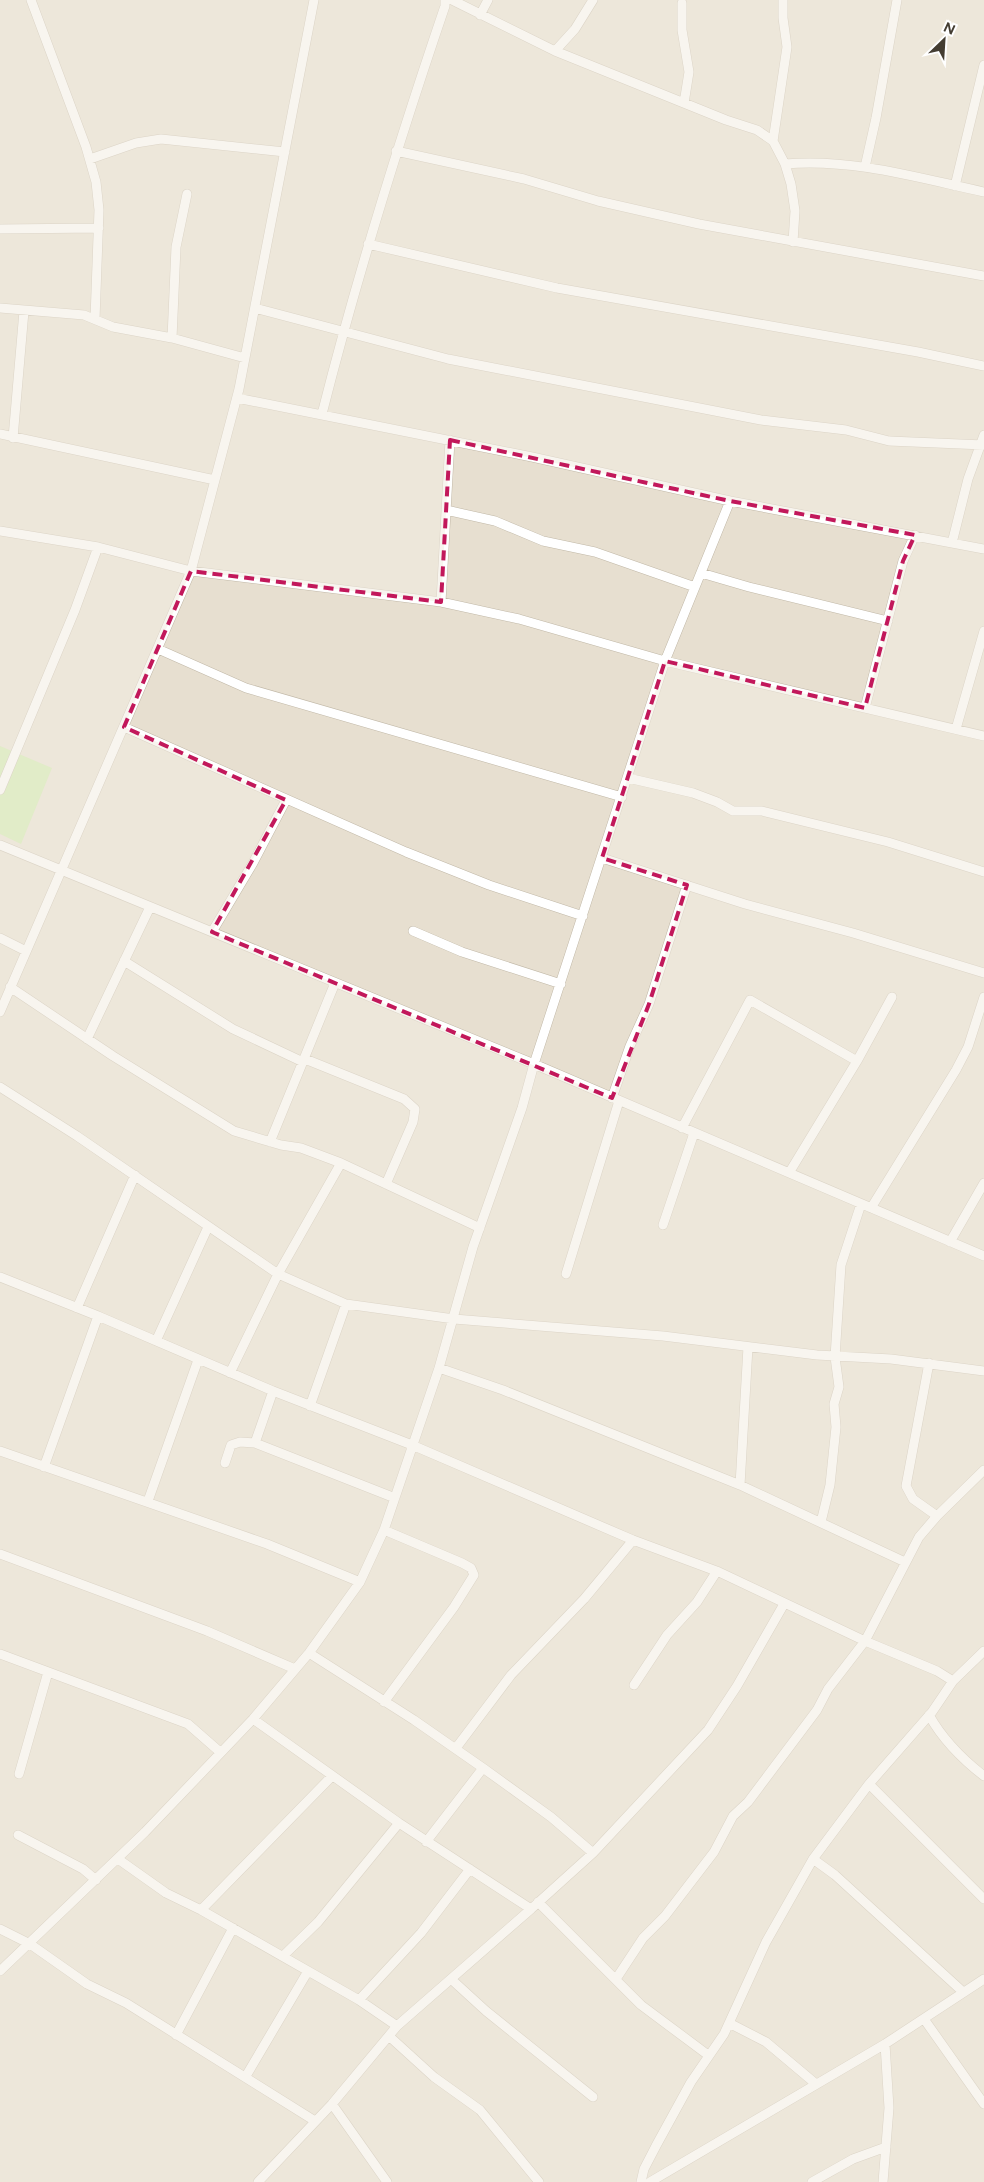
<svg xmlns="http://www.w3.org/2000/svg" width="984" height="2182" viewBox="0 0 984 2182" font-family="Figtree,sans-serif">
  <style>
    .residential { fill: #e7dfd0 }
    .green { fill: #cceaa8 }
    .lines { fill: none; stroke-linecap: round; stroke-linejoin: round }
    .minor-casing { stroke: #c1b8a7; stroke-width: 10 }
    .minor { stroke: #fff; stroke-width: 9 }
    .marked { fill: none; stroke: #c2185b; stroke-width: 4; stroke-dasharray: 10 6; stroke-linejoin: round }
  </style>
  <rect width="100%" height="100%" fill="#f2ede2"/>
  <!-- residential -->
  <path class="residential" d="M0,0H984V2182H0Z"/>
  <!-- green -->
  <path class="green" d="M0,746L52,768L21,844L0,834Z"/>
  <g class="lines">
    <defs>
      <path id="minor" d="M31,0L86,147L96,182L99,210L95,319
        M452,0L555,51L726,120L757,130L773,141L785,164L791,184L795,211L793,242
        M682,3V30L689,72L684,103
        M480,15L488,0
        M555,51L575,29L593,0
        M773,141L787,47L783,18V0
        M396,151L524,179L598,201L699,224L984,276
        M90,159L136,143L161,139L285,152
        M785,164C852,158 919,178 984,192
        M865,167L876,118L897,0
        M955,186L984,65
        M0,229L99,228
        M368,244L557,288L918,352L984,366
        M0,308L84,315L113,327L172,338L245,358
        M255,308L448,359L761,420L846,430L889,441L984,445
        M172,338L176,247L187,194
        M237,398L532,457L730,501L984,549
        M322,414C357,276 399,141 445,6V0
        M0,434L215,480
        M13,438L24,311
        M446,510L495,521L543,541L595,552L695,587
        M0,531L98,547L191,571L441,602L519,619L665,661L984,736
        M952,543L968,479L984,435
        M701,573L749,587L888,621
        M441,602L450,440
        M158,649L246,688L622,797
        M865,708L903,561L915,535
        M124,727L406,852L489,885L583,916
        M956,729L984,631
        M628,778L693,793L717,802L733,811H762L888,842L984,872
        M0,790L75,610L98,547
        M0,845L534,1064L984,1256
        M602,858L745,904L853,933L984,973
        M413,931L462,952L561,984
        M212,932L253,863L286,800
        M0,938L26,951
        M124,961L233,1029L303,1062
        M10,987L113,1056L234,1131L281,1145L301,1148L341,1163L480,1228
        M0,1012L191,571L239,389L314,0
        M87,1039L150,907
        M305,1059L404,1099L415,1109L413,1122L386,1184
        M0,1087L77,1136L278,1274L346,1304L454,1319L663,1336L817,1355L891,1359L984,1371
        M612,1098L630,1046L649,1004L687,885
        M682,1128L750,1000L857,1061
        M270,1142L335,983
        M789,1173L857,1061L892,997
        M871,1208L956,1070L968,1047L984,997
        M663,1225L694,1133
        M950,1242L984,1183
        M566,1274L619,1101
        M0,1277L98,1316L273,1391L412,1445L633,1540L719,1572L865,1641L937,1671L953,1681L932,1712L869,1784L813,1859L766,1942L724,2034L691,2082L657,2144L644,2169L641,2182
        M77,1308L135,1175
        M156,1341L208,1227
        M929,1363L906,1486L913,1499L937,1516
        M439,1368L503,1390L740,1485L905,1562
        M230,1373L278,1274L341,1163
        M310,1406L346,1304
        M255,1443L273,1391
        M0,1451L267,1544L360,1582
        M225,1463L231,1445L240,1442L255,1443L395,1498
        M44,1467L98,1316
        M740,1485L748,1347
        M148,1501L198,1360
        M821,1522L830,1485L836,1427L834,1404L839,1387L835,1357L841,1265L861,1204
        M0,1554L207,1631L295,1669
        M309,1653L414,1720L483,1768L426,1842
        M0,1654L188,1724L220,1752
        M953,1681L984,1651
        M634,1685L667,1635L697,1602L717,1571
        M384,1702L454,1607L474,1575L471,1568L462,1563L384,1530
        M929,1715C943,1740 962,1759 984,1776
        M253,1719L399,1823L531,1909L397,2026
        M456,1748L511,1675L584,1599L633,1540
        M483,1768L551,1817L593,1853
        M19,1774L48,1672
        M869,1784L984,1899
        M18,1835L83,1869L96,1880
        M118,1859L166,1893L201,1910L359,2000L397,2026L332,2104L258,2182
        M813,1859L835,1875L962,1991
        M538,1902L641,2005L708,2055
        M531,1909L593,1853L708,1730L737,1686L784,1604
        M201,1910L332,1776
        M0,1929L30,1944L87,1984L126,2003L315,2121
        M283,1956L318,1922L399,1823
        M0,1971L145,1832L253,1719L309,1653L360,1582L384,1530L439,1368L473,1247L522,1108L534,1064L665,661L730,501
        M451,1979L486,2011L593,2097
        M616,1979L643,1938L665,1916L714,1852L733,1816L748,1802L817,1710L828,1689L865,1641L919,1537L937,1516L984,1470
        M359,2000L421,1933L470,1869
        M924,2019L984,2104
        M729,2023L766,2042L816,2084
        M176,2035L233,1928
        M390,2037L434,2077L480,2110L539,2182
        M246,2076L308,1971
        M332,2104L387,2182
        M650,2182L885,2044L984,1979
        M812,2182L853,2159L886,2147
        M883,2182L889,2108L885,2044"/>
    </defs>
    <!-- minor casing -->
    <use href="#minor" class="minor-casing"/>
    <!-- minor -->
    <use href="#minor" class="minor"/>
  </g>
  <!-- marked area -->
  <path d="M0 0H984V2182H0ZM450,440L730,501L915,535L903,561L865,708L665,661L602,858L687,885L649,1004L612,1098L212,932L286,800L124,727L191,571L441,602Z" fill="#f2ede2" fill-opacity=".55" fill-rule="evenodd"/>
  <path class="marked" d="M450,440L730,501L915,535L903,561L865,708L665,661L602,858L687,885L649,1004L612,1098L212,932L286,800L124,727L191,571L441,602Z"/>
  <!-- north arrow -->
  <g transform="translate(944 40) rotate(25)" stroke="#ffffff" stroke-width="4" paint-order="stroke">
  <path d="M0-4L9 19L0 12L-9 19Z" fill="#443d32"/>
  <text y="-8" font-size="14" font-weight="bold" text-anchor="middle" fill="#443d32">N</text>
  </g>
</svg>
